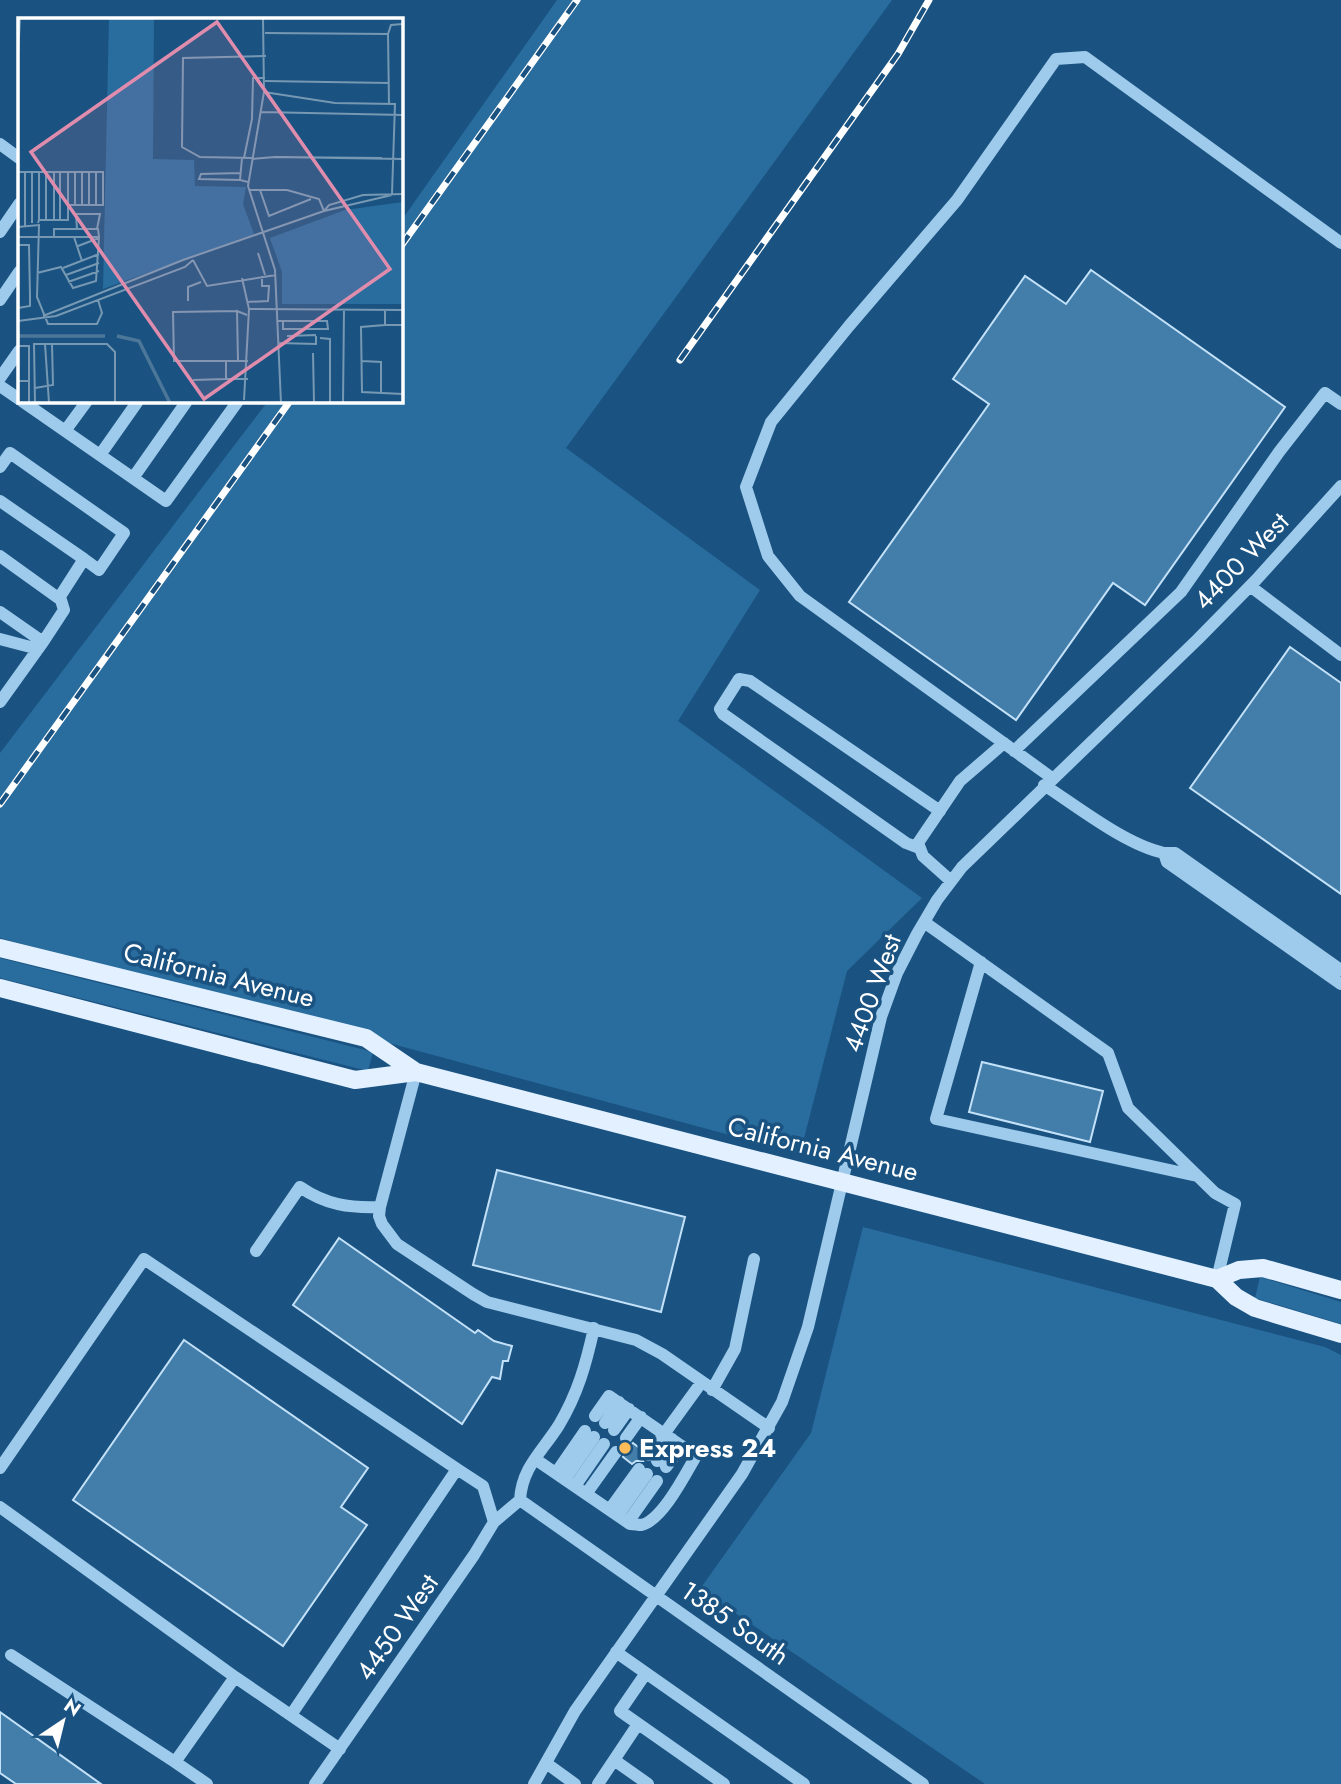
<svg xmlns="http://www.w3.org/2000/svg" width="1341" height="1784" viewBox="0 0 1341 1784" font-family="Jost,sans-serif">
  <style>
    .green { fill: #296c9e }
    .building { fill: #437eab; stroke: #c3e1f8; stroke-width: 2 }
    .lines { fill: none; stroke-linecap: round; stroke-linejoin: round }
    .minor { stroke: #9ecaeb; stroke-width: 12 }
    .major { stroke: #e2f0ff; stroke-width: 18 }
    .rail-casing { stroke: #fff; stroke-width: 7 }
    .rail { stroke: #1a5381; stroke-width: 4.5; stroke-dasharray: 13; stroke-linecap: butt }
    .poi-dot { fill: #fdbb5a; stroke: #1a5381; stroke-width: 2.5 }
    .labels { text-anchor: middle; stroke-width: 7; stroke-linejoin: round; paint-order: stroke }
    .street-label { font-size: 26px; fill: #fff; stroke: #1a5381 }
    .poi-label { font-size: 26px; font-weight: bold; fill: #fff; stroke: #1a5381; text-anchor: start }
    .inset-river { fill: none; stroke: #4d7799; stroke-width: 3.5 }
    .inset-road { fill: none; stroke: #7698b3; stroke-width: 2 }
    .view { fill: #e08cad; fill-opacity: 0.15; stroke: #e08cad; stroke-width: 3.5 }
    .inset-edge { fill: none; stroke: #fff; stroke-width: 3.5 }
  </style>
  <rect width="100%" height="100%" fill="#1a5381"/>
  <!-- green -->
  <path class="green" d="M557,0H892L566,448L760,590L678,721L922,898L847,971L800,1154L0,938V753L268,401H401V221Z
    M0,958L373,1052L368,1071L0,978Z
    M863,1227L1325,1347L1341,1355V1784H985L700,1589L811,1433Z
    M1260,1277L1341,1302V1324L1255,1298Z"/>
  <!-- building -->
  <path class="building" d="M1091,270L1285,407L1145,605L1113,583L1016,720L849,602L989,404L953,379L1025,276L1066,304Z
    M1290,647L1341,683V894L1190,788Z
    M982,1062L1103,1091L1090,1142L969,1112Z
    M497,1170L685,1217L661,1312L473,1265Z
    M339,1238L475,1333L478,1330L494,1341L512,1346L508,1361H503L500,1379L492,1377L462,1424L293,1305Z
    M184,1340L368,1468L341,1507L367,1525L283,1646L73,1500Z
    M633,1443L642,1450L640,1455L643,1461H636L632,1464L623,1457L625,1452L622,1446H629Z
    M0,1712L101,1784H16L0,1773Z"/>
  <g class="lines">
    <!-- minor -->
    <path class="minor" d="M0,144L19,158
      M0,232L19,204
      M0,300L19,272
      M0,378L19,351
      M0,386L19,399
      M22,401L166,501L238,401
      M65,431L87,401
      M100,455L138,401
      M0,467L10,453L124,533L99,570L84,559L59,598
      M133,478L187,401
      M0,501L84,559
      M0,556L61,600L64,610L43,642
      M1250,586L1341,655
      M0,612L43,642L0,702
      M0,639L38,649
      M1014,751L1181,592L1279,452L1325,393L1341,404
      M1052,778L800,596L768,556L746,487L771,422L849,326L957,200L1056,59L1085,57L1341,243
      M1044,785C1078,807 1126,845 1164,853
      M919,848L906,843L723,714L720,709L739,679L750,681L940,811
      M951,881L923,856L918,843L960,781L1004,743
      M924,922L1108,1053L1128,1108L1215,1193L1235,1204L1217,1279
      M981,962L936,1119L1197,1176
      M1341,970L1175,853H1164L1167,862L1341,984
      M416,1072L380,1207L379,1216L382,1224L397,1244L473,1294L487,1302L636,1340L662,1354L769,1428
      M256,1251L300,1187C326,1205 349,1208 380,1207
      M712,1390L735,1349L754,1259
      M595,1416L609,1396L664,1434L649,1455
      M605,1423L619,1402
      M614,1430L629,1409
      M626,1438L641,1417
      M535,1459L630,1524C634,1524 638,1525 641,1525C662,1521 686,1473 696,1456L664,1434L701,1383
      M657,1461L672,1439
      M666,1467L682,1446
      M0,1468L144,1259L457,1469
      M556,1473L585,1431
      M565,1479L594,1437
      M575,1486L604,1444
      M586,1494L616,1452
      M520,1500L923,1784
      M520,1500C522,1467 542,1452 559,1425C578,1393 586,1364 594,1328
      M0,1507L235,1677
      M610,1509L639,1469
      M618,1515L647,1474
      M628,1522L657,1481
      M616,1652L804,1784
      M11,1655L175,1762
      M646,1673L620,1711L724,1784
      M291,1715L457,1469L483,1486L494,1522
      M614,1760L648,1784
      M546,1763L575,1784
      M207,1784L175,1762L235,1677L340,1749
      M315,1784L474,1555L494,1522L520,1500
      M534,1784L575,1711L742,1474L782,1402L808,1327L881,1017L897,973L917,934L937,900L962,867L1198,639L1256,580L1341,486
      M598,1784L638,1724"/>
    <!-- major -->
    <path class="major" d="M0,948L366,1038L416,1072L1217,1279L1236,1297L1255,1308L1341,1334
      M0,988L355,1080L416,1072
      M1217,1279L1239,1270L1263,1268L1341,1290"/>
    <defs>
      <path id="rail" d="M401,246L577,0
        M680,360L898,54L929,0
        M0,804L290,401"/>
    </defs>
    <!-- rail casing -->
    <use href="#rail" class="rail-casing"/>
    <!-- rail -->
    <use href="#rail" class="rail"/>
  </g>
  <!-- markers -->
  <circle class="poi-dot" cx="625" cy="1448" r="7"/>
  <g class="labels">
    <!-- street labels -->
    <g class="street-label">
      <text transform="translate(1241 561) rotate(-46)" y="9">4400 West</text>
      <text transform="translate(219 975) rotate(14)" y="9">California Avenue</text>
      <text transform="translate(872 993) rotate(-70)" y="9">4400 West</text>
      <text transform="translate(823 1149) rotate(14)" y="9">California Avenue</text>
      <text transform="translate(735 1623) rotate(35)" y="9">1385 South</text>
      <text transform="translate(397 1627) rotate(-55)" y="9">4450 West</text>
    </g>
    <!-- poi labels -->
    <g class="poi-label">
      <text x="639" y="1457">Express 24</text>
    </g>
  </g>
  <!-- overview -->
  <g transform="translate(18 18)">
    <rect width="385" height="385" fill="#1a5381"/>
    <path d="M91,0H136L135,141L176,142L177,168L228,169L225,186L236,216L85,271ZM385,184V286H264V254L252,220L327,192Z" fill="#296c9e"/>
    <path class="inset-river" d="M0,318H87M99,318L121,323L152,385"/>
    <path class="inset-road" d="M245,0L246,74L230,168L257,252L263,385M247,15L370,16L371,86M370,16L373,7L385,6M0,38L2,0M247,63L371,65M246,74L317,85L377,86L374,176M243,94L385,97M224,140L222,162L230,164M226,140L234,101L235,60H247M234,140L182,139L164,129L165,40L248,38M364,140L257,139L385,141M234,141L257,139M0,154H85V187H50V202H21L20,205M14,154V205M21,154V202M28,154V202M42,154V202M50,154V187M57,154V187M64,154V187M71,154V187M222,155L183,156L181,161L223,162M231,172H269L301,181L306,193M242,172L251,198L293,181M78,187V154M306,193L311,187L345,177L385,176M36,202V154M0,209L21,207L19,279L30,306H79L84,295L80,282M7,209V154M59,211L58,196H82L79,211M0,219H81L78,263L55,270L43,249L19,255M36,219V211H80L81,219M56,219L64,243M0,227H11L12,278V288L0,290M60,228L81,220M240,235L247,257M175,242L189,268L258,257M45,250L81,236M48,257L81,245M224,260L231,291L226,382M50,264L81,253M170,283V269L183,264M229,284L250,283L251,268H244V258M231,291L385,292M367,292V307H385M25,298L165,242L306,193L374,177M0,303L38,298L167,249L175,242M259,303H309L310,311H265V303M367,307L343,309L344,374L385,376M269,318L298,317M302,320L312,321V385M260,325L298,326V318M27,326L31,385M0,328H11V363H0M295,335L296,385M208,343H156L155,294L219,293M220,343L219,293L229,297M230,343H208V361H230M344,343L363,344V376M175,362L208,361M17,370L35,367L34,326M11,385V363M17,385L16,326H89L97,334V385M325,385L326,292"/>
    <path class="view" d="M199,4L372,251L186,381L13,134Z"/>
    <rect width="385" height="385" class="inset-edge"/>
  </g>
  <!-- north arrow -->
  <g transform="translate(63 1721) rotate(35)" stroke="#1a5381" stroke-width="5" paint-order="stroke">
  <path d="M0-5L12 26L0 18L-12 26Z" fill="#ffffff"/>
  <text y="-10" font-size="19" font-weight="bold" text-anchor="middle" fill="#ffffff">N</text>
  </g>
</svg>
